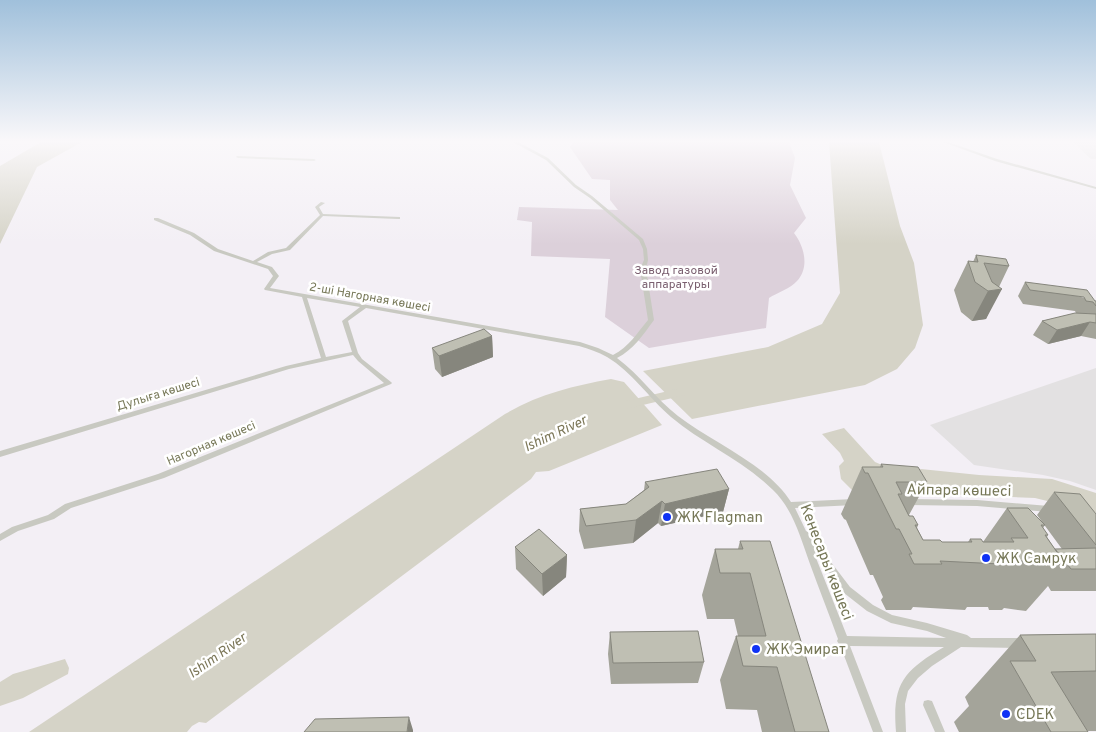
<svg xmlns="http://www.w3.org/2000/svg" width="1096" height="732" viewBox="0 0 1096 732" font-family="Overpass,sans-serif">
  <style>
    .built { fill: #e3e1e2 }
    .green { fill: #dcd0da }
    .water { fill: #d5d3c7 }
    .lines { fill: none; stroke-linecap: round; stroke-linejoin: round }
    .river { fill: #d5d3c7; fill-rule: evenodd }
    .minor { fill: #c8c9c1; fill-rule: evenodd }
    .wall { fill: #a4a49a }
    .shaded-wall { fill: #86867d }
    .building { fill: #bfbfb3; stroke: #86867d }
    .poi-dot { fill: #0f32f5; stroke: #fff; stroke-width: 2 }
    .labels { text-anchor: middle; stroke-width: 5; stroke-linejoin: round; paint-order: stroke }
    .park-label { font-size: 12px; fill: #7a5f6f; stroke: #fff }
    .street-label { font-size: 12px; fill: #777858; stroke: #fff }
    .water-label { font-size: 14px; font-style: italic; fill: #7b7657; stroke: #fff }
    .near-street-label { font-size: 15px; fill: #777858; stroke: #fff }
    .near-poi-label { font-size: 15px; fill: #777858; stroke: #fff; text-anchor: start }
  </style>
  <rect width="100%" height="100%" fill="#f3eff5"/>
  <!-- built -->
  <path class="built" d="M1073,142H1096V159H1091Z
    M1096,368V490L1070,481L1043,475L974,465L930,425Z"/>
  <!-- green -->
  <path class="green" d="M573,142H789L795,158L790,185L806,218L794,233C804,246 810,267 797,281C791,288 777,293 769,298L766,328L649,348L605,317L610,259L531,256L532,222L517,220L519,207L618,210L610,200V180L592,179L570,147Z"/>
  <!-- water -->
  <path class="water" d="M41,142H82L37,167L0,244V166Z
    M829,142H879L900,226L914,263L923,325L915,348L897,369L865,385L692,419L643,371L768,347L822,324L840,293Z
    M611,379L624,382L662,425L549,471L536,472L531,479L206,723L199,722L192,726L187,732H29L505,414C539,394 573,386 611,379Z
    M844,428L875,462L882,465L979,475L1052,479L1096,493V513L1035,498L852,490L841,479L839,466L844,461L840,453L822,434Z
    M65,659L69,668L68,674L23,698L0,706V682L13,674Z"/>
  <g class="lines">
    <!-- river -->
    <path class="river" d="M681,388L687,392L685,395L626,409L620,405L626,401Z"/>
    <!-- minor -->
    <path class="minor" d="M513,142H518L548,158L576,185L592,196L643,239L647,249L648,260L646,269L654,320C643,335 633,350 617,358C640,375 656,399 678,416C713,443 767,464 791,502L854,499L857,500L858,502L857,504L854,505L795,508L806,531L808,532L850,587L873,605L892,615L927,623L967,635L971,638H1021L1024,640L1026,643L1024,646L1021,648L961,647L932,666L918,678L908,691L905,704L906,732H896C892,684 903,671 944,647L850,646L883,732H873L840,645L839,644L837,641L838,639C829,614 819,589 810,564C801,539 793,509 773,490C743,460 703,444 671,417C649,398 632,372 607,357C598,352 589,349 579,346L366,308L348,321L358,353L362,359L391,382L392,383L391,384L164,478L71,508L54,519L18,531L0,541V534L12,527L48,515L65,504L158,474L384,383L358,361L353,355L289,369L0,457V451L286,366L321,358L302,297L265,290L264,289L273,276L268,269L214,251L190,235L154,220V218H158L194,233L218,249L253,261L268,252L286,248L320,215L315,207L321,202L325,203L319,207L323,214L400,217V219H398L323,216L290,250L272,254L257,262L272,267L279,276L270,288L580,342L598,348L613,355C629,347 637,333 648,320L640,269L644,260L643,249L639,240L590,198L574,187L546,160ZM307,298L360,307L342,321L352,352L326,357ZM814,553L844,593L867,611L891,623L927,631L946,638L847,636Z
      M943,142H948L997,159L1096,187V189L995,161Z
      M237,156L314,159L316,160L314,161L238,158L236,157Z
      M909,499L977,500L1049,506L1052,507L1053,509L1052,511L1049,512L977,506L909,505L906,504L905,502L906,500Z
      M928,700L932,701L945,732H935L923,705L924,701Z"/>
  </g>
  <!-- wall -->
  <path class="wall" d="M976,255L1009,266L999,287L986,319L972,321L961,312L954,290L968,261L973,262Z
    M1025,282L1096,301V339L1081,336L1048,344L1033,335L1042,321L1076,313L1075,311L1023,304L1018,296Z
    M492,336L493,357L442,377L435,369L432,348Z
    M881,464L927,482L909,515L918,525L917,528L923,540L942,542H968L970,539L983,542L1007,508L1045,525L1043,528L1048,535L1047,537L1055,549H1062L1037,515L1054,492L1096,514V591H1051L1048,586L1026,611L1004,608L1002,610H989L988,607H967L965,610L913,607L911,610H886L881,600L883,597L873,575H870L846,520L844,519L841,514L862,467H880Z
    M645,482L729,489L723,512L661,526L658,523L633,543L584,549L579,531L580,509L626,504L644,490Z
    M740,541L829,732H762L757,710L726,709L720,680L736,636H738L734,619H707L702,595L715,549H738Z
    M515,547L567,555L566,577L543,596L516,569Z
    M610,632L704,662L698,683L611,684L608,654Z
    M1096,634V731H1088V732H959L954,722L969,706L965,697L1020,635Z"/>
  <!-- shaded-wall -->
  <path class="shaded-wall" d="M1002,289L986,319L972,321L988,291Z
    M1090,322L1081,336L1048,344L1057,330Z
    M492,336L493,357L442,377L439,356Z
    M729,489L723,512L661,526L665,504Z
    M662,501L658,523L633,543L636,520Z
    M567,555L566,577L543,596L542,574Z
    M409,717L413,730V732H407Z"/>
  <!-- building -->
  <path class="building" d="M976,255L1006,259L1009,266L984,263L992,282L1002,289L988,291L975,282L968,261L978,262Z
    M1025,282L1087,290L1095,301H1096V306L1093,302L1086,301L1084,297L1030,290Z
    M1075,313L1096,314V323L1090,322L1057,330L1042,321Z
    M484,329L492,336L439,356L432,348Z
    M881,464L918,467L927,482H896L902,494H898L909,516H913L918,525H915L923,540H940L942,542H972L970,539H981L983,542H1014L1011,538H1028L1007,508H1028L1045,525H1041L1048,535H1045L1066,565L1038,562L1040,564H1026L1024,561H998L1000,564L940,561L942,564H914L909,554H912L899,529H896L868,473H865L862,467H883Z
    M717,469L729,489L665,504L662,501L636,520L586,526L580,509L626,504L649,487L645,482Z
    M1054,492L1080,494L1096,514V545Z
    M539,529L567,555L542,574L515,547Z
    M740,541H770L829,732H795L777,667L743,666L736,636H766L750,573H720L715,549H743Z
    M1096,548V569H1071L1055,549Z
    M698,631L704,662L613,663L610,632Z
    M1096,634V671L1051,672L1088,732H1051L1010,661H1036L1020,635Z
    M409,717L407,732H304L315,719Z"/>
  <!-- sky -->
  <linearGradient id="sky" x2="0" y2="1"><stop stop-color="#a0c0db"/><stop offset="0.58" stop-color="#faf8fa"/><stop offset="1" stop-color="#faf8fa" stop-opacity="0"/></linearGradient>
  <rect width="1096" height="244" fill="url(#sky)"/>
  <!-- markers -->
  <g class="poi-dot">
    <circle cx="667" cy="517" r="5"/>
    <circle cx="986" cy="558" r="5"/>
    <circle cx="756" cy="649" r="5"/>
    <circle cx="1006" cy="714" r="5"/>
  </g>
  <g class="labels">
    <!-- park labels -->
    <g class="park-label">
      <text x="676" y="274">Завод газовой<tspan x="676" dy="14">аппаратуры</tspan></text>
    </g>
    <!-- street labels -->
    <g class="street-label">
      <text transform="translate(370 297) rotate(10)" y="4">2-ші Нагорная көшесі</text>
      <text transform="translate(158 394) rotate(-17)" y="4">Дулыға көшесі</text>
      <text transform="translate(211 443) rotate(-23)" y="4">Нагорная көшесі</text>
    </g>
    <!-- water labels -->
    <g class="water-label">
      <text transform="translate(555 433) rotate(-25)" y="5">Ishim River</text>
      <text transform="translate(217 655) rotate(-35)" y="5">Ishim River</text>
    </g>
    <!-- near-street labels -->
    <g class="near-street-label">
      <text transform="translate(959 490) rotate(1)" y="5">Айпара көшесі</text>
      <text transform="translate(827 562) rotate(69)" y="5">Кенесары көшесі</text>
    </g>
    <!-- near-poi labels -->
    <g class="near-poi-label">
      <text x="677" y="522">ЖК Flagman</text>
      <text x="996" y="563">ЖК Самрук</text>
      <text x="766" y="654">ЖК Эмират</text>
      <text x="1016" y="719">CDEK</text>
    </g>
  </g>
</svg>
